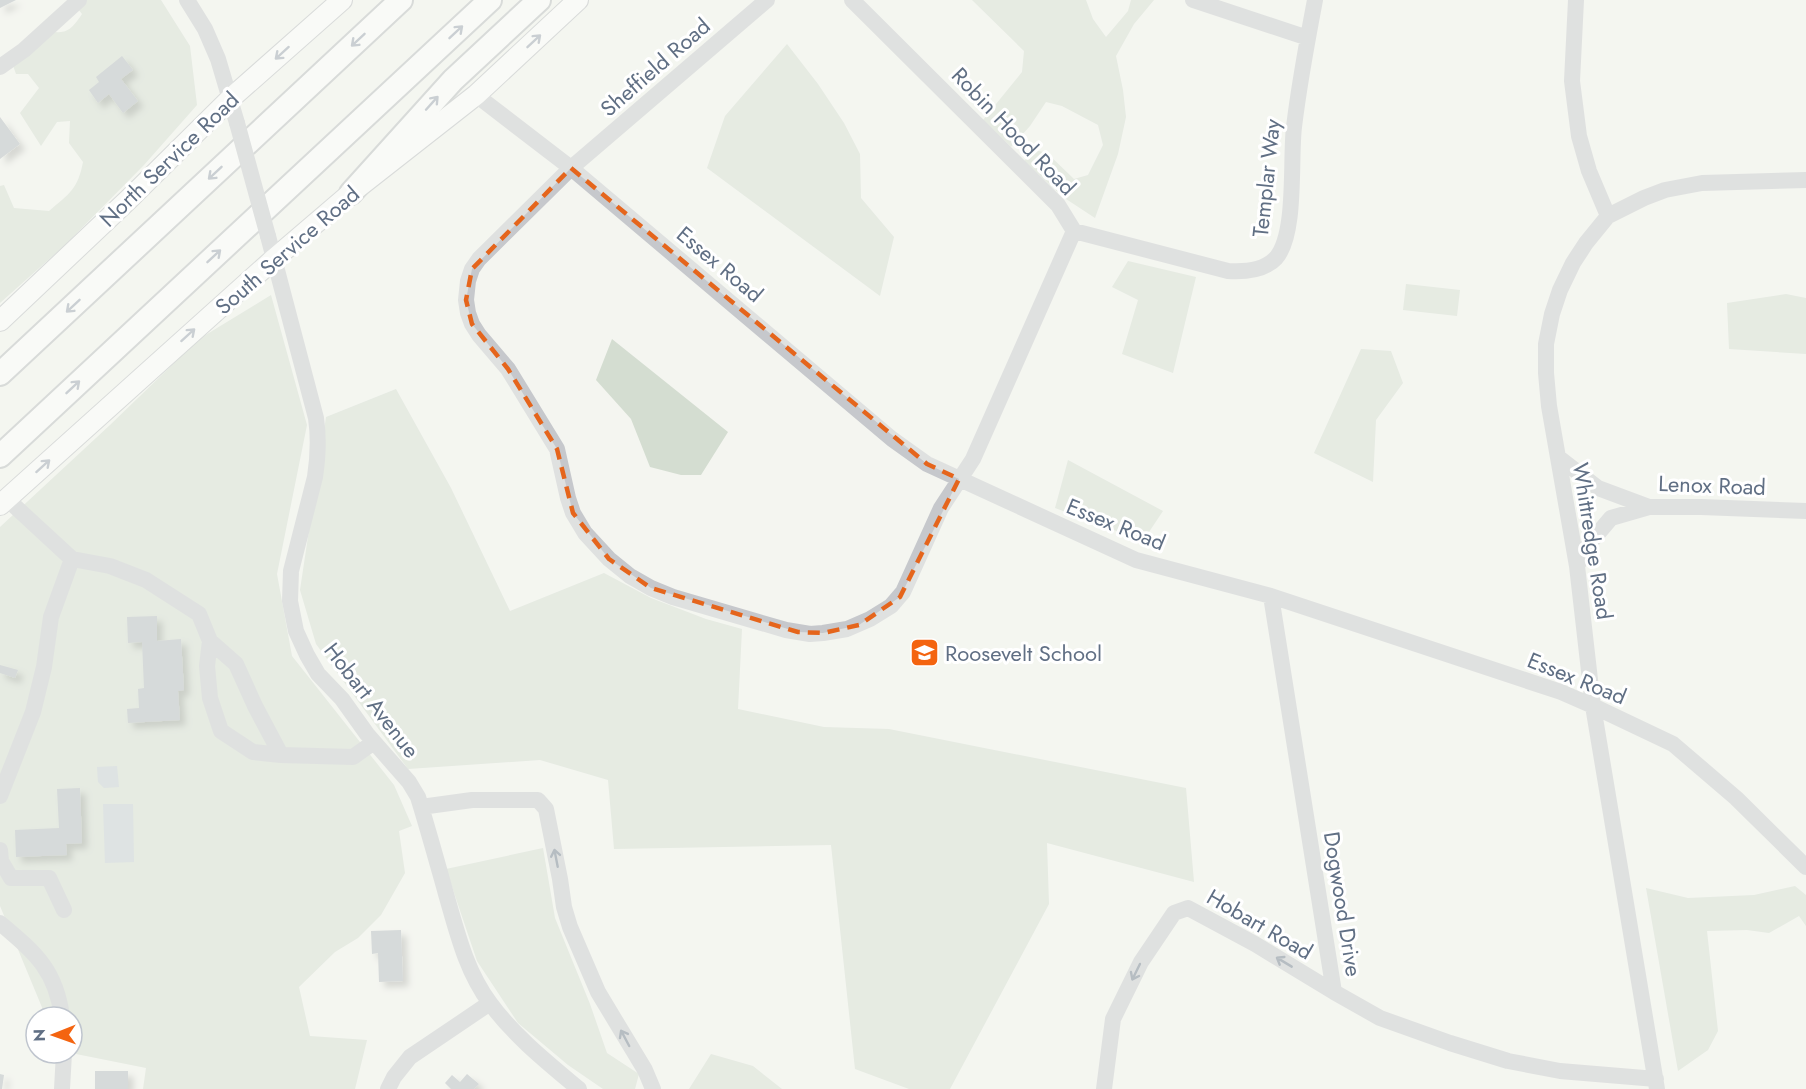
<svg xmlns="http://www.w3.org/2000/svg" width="1806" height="1089" viewBox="0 0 1806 1089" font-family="Jost,sans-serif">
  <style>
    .green { fill: #d4ddd1 }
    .water { fill: #c3ccd2 }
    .building { fill: #b2b8be; filter: url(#shadow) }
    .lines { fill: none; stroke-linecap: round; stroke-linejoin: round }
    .major-casing { stroke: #b8bbbf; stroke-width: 22 }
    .highway-casing { stroke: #b7babd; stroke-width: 26 }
    .minor { stroke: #c6c8cc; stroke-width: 16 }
    .major { stroke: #fff; stroke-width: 20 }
    .highway { stroke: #fff; stroke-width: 22 }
    .minor-bridge { stroke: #c6c8cc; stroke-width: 16 }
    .oneway { stroke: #98a1af }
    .oneway2 { stroke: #6a788b }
    .marked { fill: none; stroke: #e5651c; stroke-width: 4.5; stroke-dasharray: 12 8; stroke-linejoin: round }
    .labels { text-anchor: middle; stroke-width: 6; stroke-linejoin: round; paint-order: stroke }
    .street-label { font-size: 22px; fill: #606f84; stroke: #fff }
    .poi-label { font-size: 22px; fill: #606f84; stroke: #fff; text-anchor: start }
  </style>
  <defs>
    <filter id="shadow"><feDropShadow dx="5.5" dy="5.5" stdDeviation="3" flood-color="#0004"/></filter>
  </defs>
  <rect width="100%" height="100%" fill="#f4f5f0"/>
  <!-- green -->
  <path class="green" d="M71,0H161L190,46L197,105L144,165L65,245L0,303V186L4,185L14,208L49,211C69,194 78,189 83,162L69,143L70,121L57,122L41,146L20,113L39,88L28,74H16L9,54L40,31C65,33 68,35 82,14Z
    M972,0H1086L1093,19L1106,37L1128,11L1131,0H1154L1134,24L1116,56L1123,90L1126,117L1118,154L1095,218L1063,197L1024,161L1035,150L1047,153L1074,179L1088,175L1103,145L1098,125L1062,106L1046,102L1030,126L1011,147L983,120L1022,72L1024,51Z
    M787,44L818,84L844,123L860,154L861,198L894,237L880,296L707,168L725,116Z
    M1128,261L1196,277L1173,373L1122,354L1138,300L1112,287Z
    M1406,284L1460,290L1457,316L1403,310Z
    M1786,294L1806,298V354L1729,349L1727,303Z
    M271,295L307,425L277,574L292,656L394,785L412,826L399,831L405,873L381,915L358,938L335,952L299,987L310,1036L367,1040L355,1089H143L146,1068L71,1053L72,1017H46L0,906V527L110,425L199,339Z
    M612,339L728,432L701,475H681L650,467L631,419L596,380Z
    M1361,349L1391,351L1403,383L1376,420L1373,482L1314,453Z
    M396,389L451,488L510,611L604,573L651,598L706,619L742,629L738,709L824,727L889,729L1186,788L1194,882L1047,843L1049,904L950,1089H909L855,1069L831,845L614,849L608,780L540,760L408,769L316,644L300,590L326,417Z
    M1068,460L1163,511L1143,541L1055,508Z
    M543,848L555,918L590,1004L607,1053L639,1074L635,1089H603L568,1065L518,1023L477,961L446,869Z
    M1795,886L1806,895V926L1799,916L1769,933L1747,930L1707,931L1718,1031L1708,1050L1678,1071L1646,888L1688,898L1754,895Z
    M711,1054L753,1066L782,1089H689Z"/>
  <!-- water -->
  <path class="water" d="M117,766L119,787L104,788L98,782L97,767Z
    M103,804H133L134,862L105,863Z"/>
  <!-- building -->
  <path class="building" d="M0,0H16L0,8Z
    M122,56L133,70L121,79L138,101L123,113L109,94L98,103L89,90L99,82L96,77Z
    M0,117L20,144L0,159Z
    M157,616V641L181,639L184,690L178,691L180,720L128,723L127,709L139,708L138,689L144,688L142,642L128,643L127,617Z
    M0,665L18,670L15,678L0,673Z
    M80,788L82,843L66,844L67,855L16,857L15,830L59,828L57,789Z
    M401,930L403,981L379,982L378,953L372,954L371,931Z
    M95,1071H128V1089H95Z
    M0,1074L4,1075L2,1089H0Z
    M467,1074L479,1084L474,1089H451L445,1083L452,1075L460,1082Z"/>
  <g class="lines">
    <defs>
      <path id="major" d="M0,321L130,198L230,99L342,0
        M0,505L275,258L351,193L476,95L578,0"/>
      <path id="highway" d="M351,193L453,80L539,0
        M0,374L401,0
        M0,456L490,0"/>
    </defs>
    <!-- major casing -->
    <use href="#major" class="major-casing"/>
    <!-- highway casing -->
    <use href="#highway" class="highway-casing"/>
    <!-- minor -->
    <path class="minor" d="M187,0L205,29L218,59L237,123
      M767,0L571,168L479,259L472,269L468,281L466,300L468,313L472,324L479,335L508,369L557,449L568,498L573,513L585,533L609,559L630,576L651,588L673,597L786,630L810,634L823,633L847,629L870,619L891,606L903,592L941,508L973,459L1074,231L1058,205L852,0
      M1193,0L1308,38
      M1576,0L1572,81L1579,136L1589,171L1608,216
      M0,67L24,50L79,0
      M476,95L571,168L892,439L927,464L1136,560L1271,596L1561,692L1593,706L1673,744L1736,798L1806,867
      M1074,231L1228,271C1244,272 1264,271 1276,258C1297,234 1290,159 1294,127C1299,85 1307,42 1315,0
      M268,236L316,418C319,438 318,457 315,477L291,571L290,601L296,631L307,655L318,674L342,699L367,734L409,782L418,797C428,829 437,862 446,894C457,932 466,971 490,1003C514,1036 548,1063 579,1089
      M1558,457L1598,488L1649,507H1701L1806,511
      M72,559L110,566L146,580L199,614L210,641L236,664L255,706L281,755L353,757L374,742
      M1577,566L1589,544L1611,518L1649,507
      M1271,596L1334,992L1380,1018L1450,1043L1508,1061L1560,1071L1656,1079
      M210,641L207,666L210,698L221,731L253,752L281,755
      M0,796L33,712L44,667L51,617L72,559L7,499
      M421,807L472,800H538L546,809L560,879L564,907L570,927L598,992L645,1070L653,1089
      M0,850L1,861L11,878H49L64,910
      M0,923C34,952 56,969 62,1017
      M62,1089L64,1053
      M388,1089L394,1077L410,1057L490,1003
      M1104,1089L1113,1019L1141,962L1174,913L1188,908L1255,944L1334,992
      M1657,1089L1593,706L1577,566L1549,406L1546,373V344L1552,314L1560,290L1573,263L1586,243L1608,216L1644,198L1665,190L1702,183L1806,180"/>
    <!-- major -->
    <use href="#major" class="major"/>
    <!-- highway -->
    <use href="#highway" class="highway"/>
    <!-- minor-bridge -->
    <path class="minor-bridge" d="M237,123L268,236"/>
  </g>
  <!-- one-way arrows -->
  <defs><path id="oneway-shaft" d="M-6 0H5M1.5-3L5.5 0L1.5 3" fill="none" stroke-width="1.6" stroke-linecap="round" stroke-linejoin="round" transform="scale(1.5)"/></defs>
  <g class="oneway">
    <use href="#oneway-shaft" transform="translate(456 32) rotate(-43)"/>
    <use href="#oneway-shaft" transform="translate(358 40) rotate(137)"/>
    <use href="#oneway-shaft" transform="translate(534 41) rotate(-43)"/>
    <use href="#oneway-shaft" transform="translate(282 53) rotate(138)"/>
    <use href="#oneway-shaft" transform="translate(432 103) rotate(-48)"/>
    <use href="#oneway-shaft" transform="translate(215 173) rotate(137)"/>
    <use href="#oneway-shaft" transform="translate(214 256) rotate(-43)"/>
    <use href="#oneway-shaft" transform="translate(73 306) rotate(137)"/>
    <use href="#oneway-shaft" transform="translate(188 335) rotate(-42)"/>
    <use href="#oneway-shaft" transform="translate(73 387) rotate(-43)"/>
    <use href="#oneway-shaft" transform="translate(43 466) rotate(-42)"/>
  </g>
  <g class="oneway2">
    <use href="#oneway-shaft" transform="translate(556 858) rotate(-101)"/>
    <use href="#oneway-shaft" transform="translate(1284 962) rotate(-149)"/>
    <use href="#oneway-shaft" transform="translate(1136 972) rotate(116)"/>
    <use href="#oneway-shaft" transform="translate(625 1038) rotate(-118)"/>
  </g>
  <!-- marked area -->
  <path d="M0 0H1806V1089H0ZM571,168L927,464L959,479L900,597L859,625L823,633L798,632L651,588L609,559L573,513L557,449L508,369L472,324L466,300L472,269Z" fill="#f4f5f0" fill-opacity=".55" fill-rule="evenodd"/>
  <path class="marked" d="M571,168L927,464L959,479L900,597L859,625L823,633L798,632L651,588L609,559L573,513L557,449L508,369L472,324L466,300L472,269Z"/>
  <!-- icons -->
  <defs>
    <symbol id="school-square" viewBox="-11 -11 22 22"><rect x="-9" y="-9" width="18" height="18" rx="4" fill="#f46410" stroke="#fff"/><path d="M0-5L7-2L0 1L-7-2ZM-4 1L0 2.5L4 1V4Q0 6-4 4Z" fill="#fff"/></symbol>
  </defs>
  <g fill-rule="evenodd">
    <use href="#school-square" x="908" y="636" width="33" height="33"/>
  </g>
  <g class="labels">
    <!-- street labels -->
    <g class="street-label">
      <text transform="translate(655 67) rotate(-41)" y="8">Sheffield Road</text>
      <text transform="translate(1014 131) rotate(46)" y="8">Robin Hood Road</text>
      <text transform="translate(169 159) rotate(-44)" y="8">North Service Road</text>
      <text transform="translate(1266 178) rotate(-84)" y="8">Templar Way</text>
      <text transform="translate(287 250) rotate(-41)" y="8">South Service Road</text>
      <text transform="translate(720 264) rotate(40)" y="8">Essex Road</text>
      <text transform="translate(1712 485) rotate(2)" y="8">Lenox Road</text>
      <text transform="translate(1116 524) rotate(22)" y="8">Essex Road</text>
      <text transform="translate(1593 541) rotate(81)" y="8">Whittredge Road</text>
      <text transform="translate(1577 678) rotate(22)" y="8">Essex Road</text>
      <text transform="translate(372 700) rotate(52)" y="8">Hobart Avenue</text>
      <text transform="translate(1343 904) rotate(81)" y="8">Dogwood Drive</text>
      <text transform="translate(1260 924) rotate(30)" y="8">Hobart Road</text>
    </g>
    <!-- poi labels -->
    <g class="poi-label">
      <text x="945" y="661">Roosevelt School</text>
    </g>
  </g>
  <!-- north arrow -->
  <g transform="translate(54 1035) rotate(269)"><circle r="28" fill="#ffffff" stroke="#bfc5ce" stroke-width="1.5"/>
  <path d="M0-4.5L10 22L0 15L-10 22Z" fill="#f46410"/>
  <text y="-9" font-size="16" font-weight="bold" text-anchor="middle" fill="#606f84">N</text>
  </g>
</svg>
